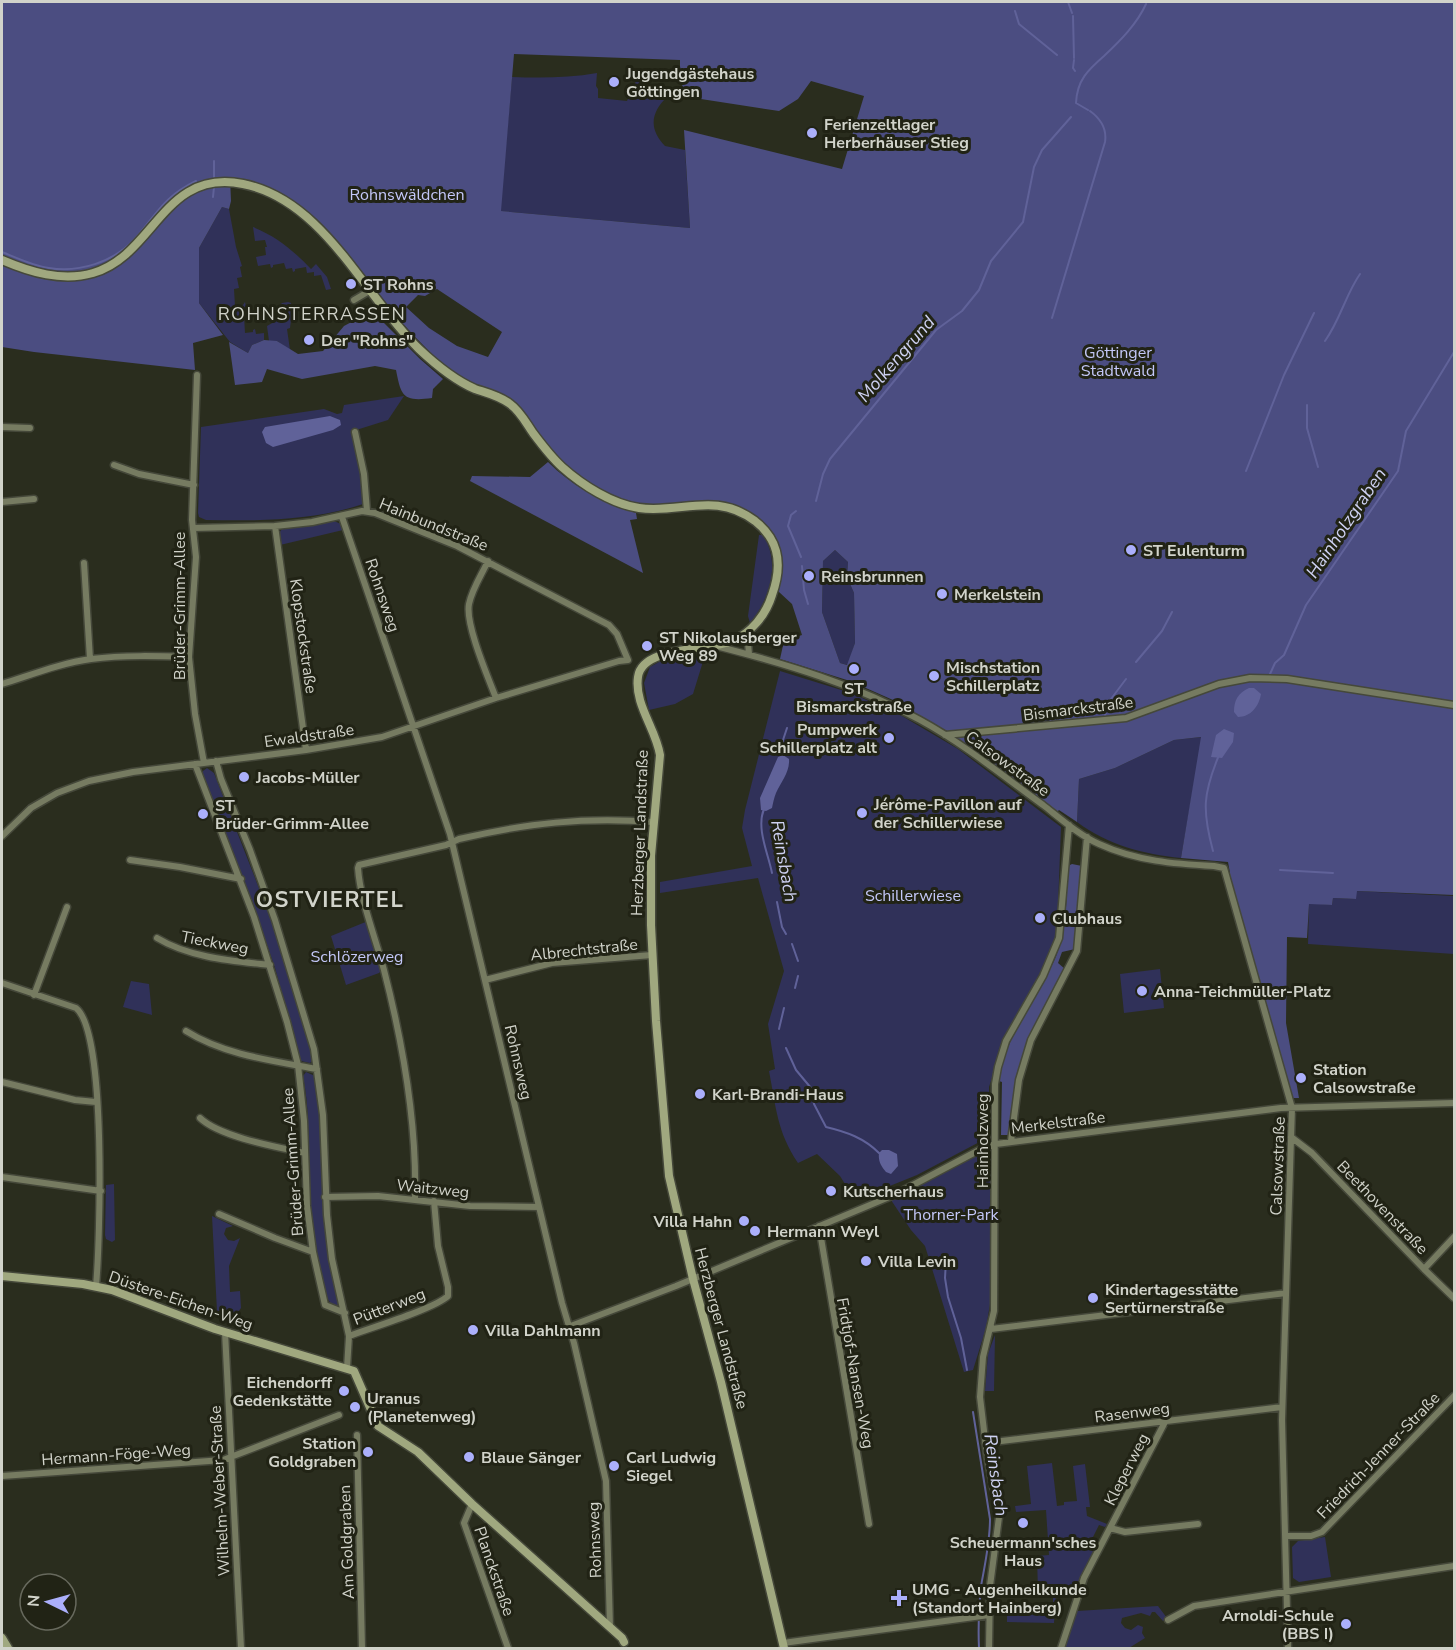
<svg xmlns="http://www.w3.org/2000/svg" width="1456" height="1650" viewBox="0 0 1456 1650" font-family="'Nunito Sans',sans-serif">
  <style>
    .green { fill: #303159 }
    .forest { fill: #4b4d81; fill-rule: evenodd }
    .water { fill: #606299 }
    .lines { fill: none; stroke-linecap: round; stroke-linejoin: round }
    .stream { stroke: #606299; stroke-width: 2 }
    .street-casing { stroke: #45483a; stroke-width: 9 }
    .secondary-casing { stroke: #45483a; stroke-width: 11 }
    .street { stroke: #767b61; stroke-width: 6 }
    .secondary { stroke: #a0a87f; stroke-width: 8 }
    .poi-dot { fill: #abaffb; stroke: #212315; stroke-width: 2 }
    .labels { text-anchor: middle; stroke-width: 6; stroke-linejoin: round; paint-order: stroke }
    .poi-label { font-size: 16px; font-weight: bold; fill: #d1d3ca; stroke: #212315; text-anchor: start }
    .park-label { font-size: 16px; fill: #c4c8f9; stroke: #212315 }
    .street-label { font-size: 16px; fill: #d1d3ca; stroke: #212315 }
    .neighbourhood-label { font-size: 18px; letter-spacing: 1.5px; fill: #d1d3ca; stroke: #212315 }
    .water-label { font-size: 18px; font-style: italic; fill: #ced1f2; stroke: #212315 }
    .district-label { font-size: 22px; font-weight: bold; letter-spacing: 1.5px; fill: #d1d3ca; stroke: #212315 }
  </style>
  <rect width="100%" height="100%" fill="#2a2d1e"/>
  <!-- green -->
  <path class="green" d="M597,73L596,86L598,89V98L627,101L636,81L668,96C651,112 648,128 665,146L685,150L690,228L500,211L512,77C541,78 569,78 597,73Z
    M222,207L229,209L236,247L242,266L240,267L242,277L237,278L239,288L234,289L235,306L243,305L245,302L248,315L244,316L245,333L253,332V330L255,329L256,334L264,333V340L252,345L248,353L230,342L199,303V248Z
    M253,227C276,236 294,251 311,269L316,264L327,277L331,289L326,290L321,275L314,276V272L307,273L306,267L295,269V271L293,272L292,268L286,269L284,263L273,265V267L271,268L270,264L258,266L256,257L266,255L265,247H267L265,240L255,241Z
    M288,302L291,303L292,312L290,328L287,329L290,350L277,341H269L267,326L274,322L271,315L282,303Z
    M404,396L388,420L353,431L362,474L365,502L363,504C313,521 258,521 206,520L199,517L198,513L201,427L324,409L337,414L342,413L344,405Z
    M334,521L341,524L343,530L280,545L279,533L282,529Z
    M759,535H763C781,563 770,599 750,623L748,616Z
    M835,550L848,562L847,577L854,593L855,643L848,665L840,663L822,612L823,561Z
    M705,655L693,694L675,704L649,710L644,683L650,667L659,662L681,656L686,660Z
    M780,671L851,693L902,716L958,749L1061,827L1057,932L1053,948L1004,1041L989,1087V1131L987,1138L917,1175L855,1200L840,1176L817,1154L798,1163C777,1132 776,1107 769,1071L775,1069L768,1024L784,971L758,878L660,893V882L752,866L742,828L745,810Z
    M1202,737L1181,858C1143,854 1108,845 1077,822L1079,779L1115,768L1174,740Z
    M207,768L214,773L271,919L312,1055L313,1060L310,1063L301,1061L275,968L252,901L203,778V771Z
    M1356,891L1454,896V985V954L1308,944L1309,903L1332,905L1333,898L1355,899Z
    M368,921L381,971L379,973L346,985L331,936Z
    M1160,969L1164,1008L1124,1013L1120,974Z
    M131,981L149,984L152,1015L123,1007Z
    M306,1072L315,1076L320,1119L324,1218L330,1260L340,1306L338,1308L333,1306C308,1281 310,1164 308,1126C308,1109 306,1092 303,1076Z
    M984,1152H988L992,1158L990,1304L986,1328L973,1370L964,1372L925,1246L911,1230L891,1200Z
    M114,1184L115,1240L112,1242L106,1239L105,1235L106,1185Z
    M212,1216L233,1226L226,1228L224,1234L228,1240L234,1241L240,1238L229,1266L230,1292L240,1291L241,1308L235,1316L230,1313L228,1315L217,1311Z
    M995,1335L994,1391H985L988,1354Z
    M1052,1463L1057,1506L1064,1505V1502L1077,1501L1073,1466L1085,1464L1090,1507H1086L1087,1516L1107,1524L1105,1527L1099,1525L1091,1541L1096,1544L1074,1596L1056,1592L1054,1623L1007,1622V1613H1044V1604H1053V1591L1038,1592L1037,1556L1049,1555L1046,1510L1016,1512L1015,1506L1031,1504L1027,1466Z
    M1325,1537L1331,1577L1299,1582L1293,1578L1292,1547L1298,1541Z
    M1158,1606L1167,1618L1163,1621L1155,1612H1152L1150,1616L1141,1613L1122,1618L1121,1623L1125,1628L1131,1630L1138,1625L1143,1627L1142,1633L1145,1638L1129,1648H1065L1077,1611Z"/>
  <!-- forest -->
  <path class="forest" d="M2,2H1454V895L1357,891L1356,899L1333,898L1332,905L1309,904L1307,938L1287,937L1286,1023L1299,1098H1293L1228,873H1230L1228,862L1181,858L1201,737L1174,740L1115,768L1079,779L1077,822L1059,810L1057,812L947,731L893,703V700L850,681L780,659L784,641L802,635L792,604L779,592C780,560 783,536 753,516C743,509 733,503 720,503C692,502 666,509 638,504C611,500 584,481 563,463C550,452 541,439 531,425C526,417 522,408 515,403C498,389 472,387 453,374C443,367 433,355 424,346C363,287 324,189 230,178L231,201L229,209L222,207L199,248V303L223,335L193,343L195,370L34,352L2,347ZM514,54L680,60V81L688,97L779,111L798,99L811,81L864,96L842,169L684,130L690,228L501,211ZM437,289L502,332L488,357L457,346L429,328L406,307L418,295L425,296ZM835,550L848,562L847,577L854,593L855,643L847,665L840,663L822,612L823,561Z
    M359,318L383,322L420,359L443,379L433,389L432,398C403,402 401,396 396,370L375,366L302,379L267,369L262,382L235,385L229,342L248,353L252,345L264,340L277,341L298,354L323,351L344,326Z
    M548,462C573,487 603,502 636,513L637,519L630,520L643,573L470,481L472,476L530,477Z
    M1072,864L1082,866L1075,949L1062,952L1058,963L1065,969L1028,1040L1009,1135H1001L1002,1082L999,1081C1005,1036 1035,1001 1054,961C1068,931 1066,898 1068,866Z"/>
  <!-- water -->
  <path class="water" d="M330,416L340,420L341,425L333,430L273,447L266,443L262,432L265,427Z
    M1249,688H1254L1261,694C1259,706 1251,717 1238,717L1234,712C1234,700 1238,693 1249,688Z
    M1224,729L1234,733L1233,742L1222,758L1211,757L1216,735Z
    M783,755L789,759C790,772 781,782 776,793C774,798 773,803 772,808L766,811L761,810L760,798L778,757Z
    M882,1150H889L897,1154L898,1166L891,1174L886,1172C881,1166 878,1161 879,1153Z"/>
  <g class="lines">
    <!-- stream -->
    <path class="stream" d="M1068,2L1072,13
      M1015,11L1019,24L1057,55
      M1073,16L1074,58
      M1074,60L1073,68L1075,71
      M1088,110L1076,103C1077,80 1088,70 1104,56C1120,41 1137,24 1146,4
      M214,180V161
      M213,197L214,187
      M2,252C17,258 33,266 49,268C79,273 113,262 134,240C157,214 163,197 196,181
      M1052,318L1105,142C1107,129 1101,119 1090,111
      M1325,341C1340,320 1346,294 1360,274
      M1307,405V428L1318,467
      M1246,471L1284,375L1314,313
      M816,501L823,474L830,459L936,330L962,311L979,290L991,261L1023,222L1034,167L1042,150L1071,117
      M796,511L791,515L788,526L801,557
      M802,566L804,590L808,604
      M1136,662L1162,631L1172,612
      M1270,674L1275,663L1284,655L1306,605L1398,471L1406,431L1454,352
      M1105,716L1108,703L1126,679
      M783,755V740L787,728
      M764,809C756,828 768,853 772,873
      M1213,851C1202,810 1203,794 1219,755
      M1280,870L1333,873
      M777,902L782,927L786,934
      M792,944L798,961
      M795,988L798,976
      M779,1029L784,1008
      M786,1048L796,1070L811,1088L814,1104L826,1127C847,1132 864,1138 879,1153
      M946,1260L945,1278L948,1297L961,1338L967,1370
      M973,1412L990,1519C990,1542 985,1564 981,1586C979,1607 978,1628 979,1648"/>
    <defs>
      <path id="street" d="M354,300L371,290
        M197,375L192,520L196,557L189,657L195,714L204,763
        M2,427L30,428
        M355,432L364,474L367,511
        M114,465L139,474L194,485
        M2,502L34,499
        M342,517L450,834L562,1303L574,1343L606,1481L610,1627
        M275,526L306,750
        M193,528L275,526L312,522L362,511L375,513L457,546L609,625L617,634L628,660
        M488,561C482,574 472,589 469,604C465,624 488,677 496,698
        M84,563L90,659
        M747,632L749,654
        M716,646C786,664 857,685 920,720C964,744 1003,776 1043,805C1061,819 1079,835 1099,844C1136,861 1175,864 1214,866L1224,868L1292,1108L1282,1420L1288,1648
        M2,684C31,675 61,663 91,659C124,655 157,656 189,657
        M945,735L1126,718L1219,684L1250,678L1287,679L1454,705
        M216,761L221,779L250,850L275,920L314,1049L323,1115L327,1215L332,1259L349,1336L347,1368
        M195,764L254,917L287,1022L298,1065L304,1121L307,1206L313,1252L325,1305L345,1313
        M2,836L31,808L57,793L89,781L133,772L306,750L382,737L496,698L619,661L628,660
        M130,860L180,867L241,879
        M157,938C190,958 233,961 270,965
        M485,980L552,963L652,955
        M2,983L76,1008C107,1032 100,1243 96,1286
        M34,995L67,907
        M186,1031C224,1055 274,1061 317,1069
        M2,1082L75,1100L96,1102
        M200,1118C220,1137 277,1147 305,1153
        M1291,1137L1312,1153L1424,1269L1454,1298
        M1011,1141L1019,1080L1031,1040L1077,951L1087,837
        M2,1177L101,1191
        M325,1197L378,1196L470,1206L539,1207
        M415,1199C417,1123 403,1044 384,970C376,939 360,900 358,868L359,865L446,845L459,839C528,823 583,817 654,822
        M219,1214L275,1238L313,1252
        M819,1226L869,1524
        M1424,1269L1454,1237
        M568,1327L676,1286L894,1195L985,1147L996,1144L1281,1108L1454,1103
        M991,1329L1286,1293
        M225,1332L241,1648
        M349,1336C370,1328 434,1309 448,1296V1287L438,1246L434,1201
        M357,1435L362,1648
        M985,1443L1282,1407
        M2,1476L223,1460L339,1415
        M472,1504L464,1523L508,1648
        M1110,1528L1125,1532L1198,1524
        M1286,1536H1311L1322,1532L1454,1396
        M1168,1620L1194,1606L1454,1566
        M783,1643L989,1615
        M989,1648L990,1586L999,1517L987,1456L980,1397L983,1357L994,1311L995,1084L998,1067L1006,1041L1043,976L1059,938L1069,825
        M1061,1648L1084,1578L1165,1422"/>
      <path id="secondary" d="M2,260C30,272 62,282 93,273C155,255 163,168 243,184C324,200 364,296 419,349C436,365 454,380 475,389C487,393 500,396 510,404C520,411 526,423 533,433C542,445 551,457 562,467C582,485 612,504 639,508C681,514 715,491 755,521C765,529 773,539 776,551C780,566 777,581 772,595C766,615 751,633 732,641C708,651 642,646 638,677C634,704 656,729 660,755L651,856V925L656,1021L669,1176L693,1279L721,1382L784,1648
        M2,1276L83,1284L112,1290L215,1329L354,1371L378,1426L418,1452L472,1504L622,1638L624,1642
        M2,1638L8,1648"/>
    </defs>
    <!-- street casing -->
    <use href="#street" class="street-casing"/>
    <!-- secondary casing -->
    <use href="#secondary" class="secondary-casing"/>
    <!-- street -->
    <use href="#street" class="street"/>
    <!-- secondary -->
    <use href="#secondary" class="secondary"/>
  </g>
  <!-- markers -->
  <g class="poi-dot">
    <circle cx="614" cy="82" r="6"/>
    <circle cx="812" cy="133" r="6"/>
    <circle cx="351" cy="284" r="6"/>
    <circle cx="309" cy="340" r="6"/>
    <circle cx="1131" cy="550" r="6"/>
    <circle cx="809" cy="576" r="6"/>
    <circle cx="942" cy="594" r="6"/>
    <circle cx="647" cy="646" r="6"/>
    <circle cx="854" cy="669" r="6"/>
    <circle cx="934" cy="676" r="6"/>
    <circle cx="889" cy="738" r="6"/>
    <circle cx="244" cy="777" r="6"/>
    <circle cx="862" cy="813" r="6"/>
    <circle cx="203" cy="814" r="6"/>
    <circle cx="1040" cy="918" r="6"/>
    <circle cx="1142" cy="991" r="6"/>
    <circle cx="1301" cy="1078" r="6"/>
    <circle cx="700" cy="1094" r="6"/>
    <circle cx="831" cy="1191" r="6"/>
    <circle cx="744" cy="1221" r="6"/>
    <circle cx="755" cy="1231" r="6"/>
    <circle cx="866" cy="1261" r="6"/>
    <circle cx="1093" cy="1298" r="6"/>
    <circle cx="473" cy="1330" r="6"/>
    <circle cx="344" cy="1391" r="6"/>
    <circle cx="355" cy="1407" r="6"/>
    <circle cx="368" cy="1452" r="6"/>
    <circle cx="469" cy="1457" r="6"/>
    <circle cx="614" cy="1466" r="6"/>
    <circle cx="1023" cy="1523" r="6"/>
    <path d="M896 1589h6v6h6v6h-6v6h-6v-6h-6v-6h6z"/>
    <circle cx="1346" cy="1624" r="6"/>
  </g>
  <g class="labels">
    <!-- poi labels -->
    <g class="poi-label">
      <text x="626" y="79">Jugendgästehaus<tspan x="626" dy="18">Göttingen</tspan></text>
      <text x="824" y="130">Ferienzeltlager<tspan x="824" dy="18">Herberhäuser Stieg</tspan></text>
      <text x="363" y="290">ST Rohns</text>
      <text x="321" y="346">Der "Rohns"</text>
      <text x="1143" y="556">ST Eulenturm</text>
      <text x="821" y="582">Reinsbrunnen</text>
      <text x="954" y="600">Merkelstein</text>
      <text x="659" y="643">ST Nikolausberger<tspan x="659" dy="18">Weg 89</tspan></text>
      <text x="946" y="673">Mischstation<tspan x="946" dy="18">Schillerplatz</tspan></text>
      <text x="854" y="694" text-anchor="middle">ST<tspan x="854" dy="18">Bismarckstraße</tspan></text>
      <text x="877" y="735" text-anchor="end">Pumpwerk<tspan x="877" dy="18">Schillerplatz alt</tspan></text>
      <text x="256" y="783">Jacobs-Müller</text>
      <text x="874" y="810">Jérôme-Pavillon auf<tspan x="874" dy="18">der Schillerwiese</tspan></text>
      <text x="215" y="811">ST<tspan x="215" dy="18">Brüder-Grimm-Allee</tspan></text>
      <text x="1052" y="924">Clubhaus</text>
      <text x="1154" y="997">Anna-Teichmüller-Platz</text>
      <text x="1313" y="1075">Station<tspan x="1313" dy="18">Calsowstraße</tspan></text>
      <text x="712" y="1100">Karl-Brandi-Haus</text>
      <text x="843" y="1197">Kutscherhaus</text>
      <text x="732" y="1227" text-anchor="end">Villa Hahn</text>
      <text x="767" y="1237">Hermann Weyl</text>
      <text x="878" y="1267">Villa Levin</text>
      <text x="1105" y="1295">Kindertagesstätte<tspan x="1105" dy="18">Sertürnerstraße</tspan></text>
      <text x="485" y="1336">Villa Dahlmann</text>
      <text x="332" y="1388" text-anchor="end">Eichendorff<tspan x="332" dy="18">Gedenkstätte</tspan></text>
      <text x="367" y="1404">Uranus<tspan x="367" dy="18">(Planetenweg)</tspan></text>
      <text x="356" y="1449" text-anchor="end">Station<tspan x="356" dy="18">Goldgraben</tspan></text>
      <text x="481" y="1463">Blaue Sänger</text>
      <text x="626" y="1463">Carl Ludwig<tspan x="626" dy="18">Siegel</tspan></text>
      <text x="1023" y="1548" text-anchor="middle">Scheuermann'sches<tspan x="1023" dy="18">Haus</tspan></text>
      <text x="912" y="1595">UMG - Augenheilkunde<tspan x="912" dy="18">(Standort Hainberg)</tspan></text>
      <text x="1334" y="1621" text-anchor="end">Arnoldi-Schule<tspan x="1334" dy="18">(BBS I)</tspan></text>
    </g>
    <!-- park labels -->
    <g class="park-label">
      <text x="407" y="200">Rohnswäldchen</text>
      <text x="1118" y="358">Göttinger<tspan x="1118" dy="18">Stadtwald</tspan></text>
      <text x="913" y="901">Schillerwiese</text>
      <text x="357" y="962">Schlözerweg</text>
      <text x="951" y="1220">Thorner-Park</text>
    </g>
    <!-- street labels -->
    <g class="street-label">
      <text transform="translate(434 524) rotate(22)" y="6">Hainbundstraße</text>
      <text transform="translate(383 595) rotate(71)" y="6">Rohnsweg</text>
      <text transform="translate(179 606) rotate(-90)" y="6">Brüder-Grimm-Allee</text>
      <text transform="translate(304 636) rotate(82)" y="6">Klopstockstraße</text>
      <text transform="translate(1078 708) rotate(-7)" y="6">Bismarckstraße</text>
      <text transform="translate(309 735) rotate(-8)" y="6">Ewaldstraße</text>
      <text transform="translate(1008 763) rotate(36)" y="6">Calsowstraße</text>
      <text transform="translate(639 833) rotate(-88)" y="6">Herzberger Landstraße</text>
      <text transform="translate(215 942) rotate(11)" y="6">Tieckweg</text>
      <text transform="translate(584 949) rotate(-6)" y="6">Albrechtstraße</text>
      <text transform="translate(519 1062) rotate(77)" y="6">Rohnsweg</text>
      <text transform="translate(1058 1122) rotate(-7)" y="6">Merkelstraße</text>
      <text transform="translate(982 1141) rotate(-90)" y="6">Hainholzweg</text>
      <text transform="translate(292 1162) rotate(-94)" y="6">Brüder-Grimm-Allee</text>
      <text transform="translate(1277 1166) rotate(-88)" y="6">Calsowstraße</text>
      <text transform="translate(433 1188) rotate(6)" y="6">Waitzweg</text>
      <text transform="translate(1383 1207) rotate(46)" y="6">Beethovenstraße</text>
      <text transform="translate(181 1300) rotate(19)" y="6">Düstere-Eichen-Weg</text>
      <text transform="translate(389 1306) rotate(-21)" y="6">Pütterweg</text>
      <text transform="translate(722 1328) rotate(75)" y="6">Herzberger Landstraße</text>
      <text transform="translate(856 1373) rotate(80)" y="6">Fridtjof-Nansen-Weg</text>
      <text transform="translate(1132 1412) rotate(-7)" y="6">Rasenweg</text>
      <text transform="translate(116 1454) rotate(-4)" y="6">Hermann-Föge-Weg</text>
      <text transform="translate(1378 1455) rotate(-46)" y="6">Friedrich-Jenner-Straße</text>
      <text transform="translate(1126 1469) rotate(-63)" y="6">Kleperweg</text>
      <text transform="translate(219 1491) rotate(-93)" y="6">Wilhelm-Weber-Straße</text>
      <text transform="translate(594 1540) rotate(-92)" y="6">Rohnsweg</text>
      <text transform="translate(346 1542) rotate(-92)" y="6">Am Goldgraben</text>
      <text transform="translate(495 1571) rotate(71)" y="6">Planckstraße</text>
    </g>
    <!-- neighbourhood labels -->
    <g class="neighbourhood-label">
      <text x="312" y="320">ROHNSTERRASSEN</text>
    </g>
    <!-- water labels -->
    <g class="water-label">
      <text transform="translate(896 359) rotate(-49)" y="6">Molkengrund</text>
      <text transform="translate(1346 523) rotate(-56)" y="6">Hainholzgraben</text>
      <text transform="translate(784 861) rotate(80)" y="6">Reinsbach</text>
      <text transform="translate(996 1475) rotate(82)" y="6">Reinsbach</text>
    </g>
    <!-- district labels -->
    <g class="district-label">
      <text x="330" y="907">OSTVIERTEL</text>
    </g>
  </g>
  <!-- border -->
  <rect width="1456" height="1650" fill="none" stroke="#d1d3ca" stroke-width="6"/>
  <!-- north arrow -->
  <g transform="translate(48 1602) rotate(275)"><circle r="28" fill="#212315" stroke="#67695d" stroke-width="1.5"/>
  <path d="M0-4.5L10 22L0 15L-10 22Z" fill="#abaffb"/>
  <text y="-9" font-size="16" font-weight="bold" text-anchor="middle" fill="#d1d3ca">N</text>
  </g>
</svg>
